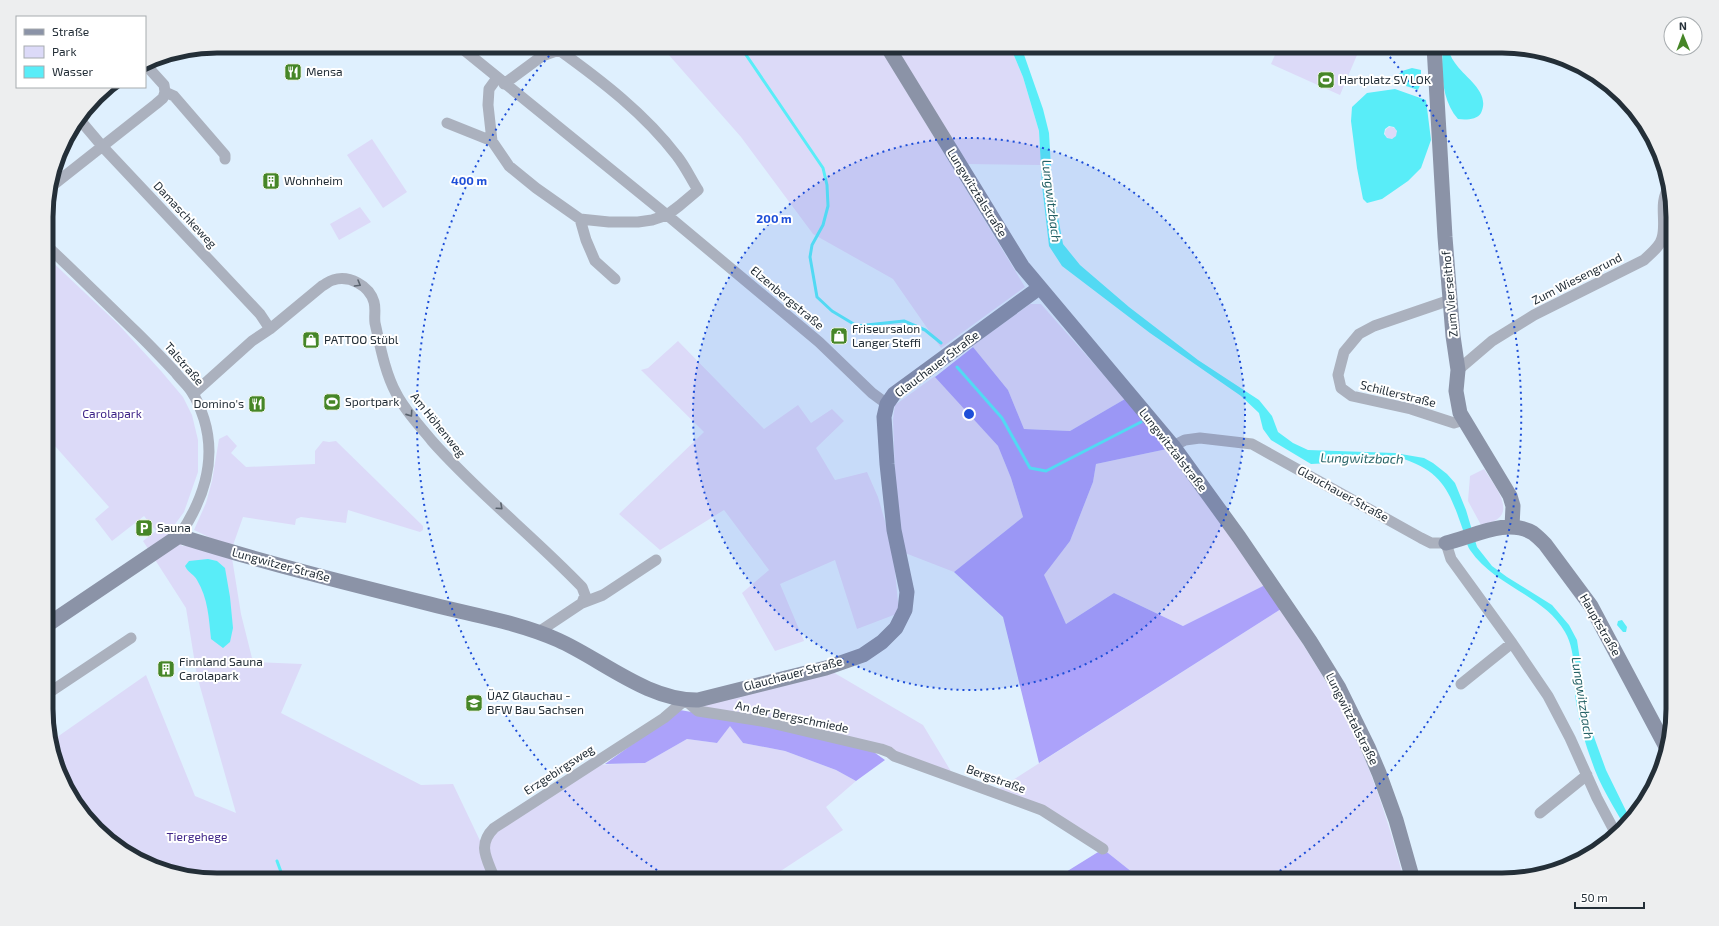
<svg xmlns="http://www.w3.org/2000/svg" width="1719" height="926" viewBox="0 0 1719 926" font-family="'Exo 2',sans-serif">
  <style>
    .green { fill: #dcdaf8 }
    .forest { fill: #aca2fa }
    .water { fill: #59edf8; fill-rule: evenodd }
    .lines { fill: none; stroke-linecap: round; stroke-linejoin: round }
    .stream { stroke: #59edf8; stroke-width: 3 }
    .street { stroke: #abb1be; stroke-width: 11 }
    .secondary { stroke: #8b93a7; stroke-width: 15 }
    .oneway { stroke: #5a636e }
    .ring { fill: none; stroke: #1d4ed8; stroke-width: 2; stroke-dasharray: 2 4 }
    .labels { text-anchor: middle; stroke-width: 4; stroke-linejoin: round; paint-order: stroke }
    .poi-label { font-size: 12px; fill: #242f38; stroke: #fff; text-anchor: start }
    .street-label { font-size: 12px; fill: #242f38; stroke: #fff }
    .park-label { font-size: 12px; fill: #3f2588; stroke: #fff }
    .water-label { font-size: 13px; font-style: italic; fill: #256266; stroke: #fff }
    .rim { fill: none; stroke: #242f38; stroke-width: 5 }
    .centre { fill: #1d4ed8; stroke: #fff; stroke-width: 2 }
    .ring-label { font-size: 12px; text-anchor: middle; font-weight: bold; fill: #1d4ed8; stroke: #fff; stroke-width: 4; stroke-linejoin: round; paint-order: stroke }
  </style>
  <rect width="100%" height="100%" fill="#dff0fe"/>
  <!-- green -->
  <path class="green" d="M661,46H879L1025,287L941,348L893,279L813,234L741,137Z
    M893,46H1010L1023,77L1039,131L1041,165L965,164Z
    M1279,46H1336L1357,55L1340,95L1271,64Z
    M1385 133a6 6 0 1 1 12 0a6 6 0 1 1-12 0Z
    M372,139L407,192L383,208L347,155Z
    M360,207L371,222L339,240L330,224Z
    M46,256L118,324L161,371L183,397L192,415L198,440V472L184,512L173,527L182,546L189,545L232,558L241,614L253,662L302,664L281,713L421,785L453,784L484,849L486,836L591,765L645,763L687,739L717,743L730,725L743,743L785,751L836,770L856,781L826,807L843,830L767,880H217L141,862L81,813L59,775L50,742L146,675L195,796L236,813L197,676L186,608L143,541L156,531L144,516L112,541L95,519L109,507L47,437Z
    M1030,304H1041L1125,399L1070,431L1024,429L1008,390L972,346Z
    M678,341L764,429L798,405L811,423L832,409L844,421L816,448L835,480L867,472L878,497L893,549L899,613L857,629L835,560L780,584L804,641L775,651L742,593L769,570L724,510L660,550L619,514L704,432L641,370L648,368Z
    M935,376L998,446L1011,478L1023,517L954,572L905,553L896,501L893,419L895,405Z
    M227,435L237,446L231,453L246,467L315,464V451L323,441L329,442L336,441L423,526V530L420,532L348,510L346,523L301,517L296,519L295,525L243,517L232,548L194,530L206,503L212,481L219,439Z
    M1167,449L1265,585L1183,626L1114,593L1066,624L1043,575L1070,541L1093,482L1096,464Z
    M1484,469C1492,482 1515,509 1496,520C1492,523 1485,523 1481,525L1468,501L1470,476Z
    M1281,609C1298,637 1316,664 1332,692C1366,750 1387,815 1404,880H1142L1103,849L1042,810L994,792Z
    M826,668L923,725L955,778L894,756L698,711V700Z"/>
  <!-- forest -->
  <path class="forest" d="M973,347L1008,390L1024,429L1070,431L1125,399L1167,449L1096,464L1093,482L1070,541L1044,575L1066,624L1114,593L1183,626L1265,585L1281,609L1039,763L1003,617L954,572L1023,517L1011,478L998,446L935,377Z
    M680,710L767,725L871,750L885,760L856,781L836,770L785,751L743,743L730,726L717,743L687,739L645,763L605,764Z
    M1103,849L1142,880H1053Z"/>
  <!-- water -->
  <path class="water" d="M1010,46H1021L1043,109L1049,133L1052,185L1063,244L1080,265L1129,307L1198,360L1259,400L1272,416L1278,432L1293,443L1308,450L1395,453L1424,458L1433,463L1447,474L1455,483L1466,510L1477,547L1492,566L1507,577L1552,605L1569,625L1577,640L1590,726L1606,770L1631,821L1625,827C1614,807 1599,784 1592,762C1585,744 1580,725 1577,707C1572,682 1578,655 1565,632C1544,595 1494,586 1470,550C1466,544 1466,536 1463,530C1450,493 1444,473 1404,459L1311,464L1271,440L1263,429L1259,413L1241,396L1150,333L1062,266L1049,246L1042,185L1039,131L1023,77Z
    M1443,46H1446C1449,51 1451,58 1455,63C1465,78 1491,92 1481,113C1477,120 1465,120 1458,119C1441,100 1441,70 1443,46Z
    M1412,68L1421,70V83L1418,90L1397,83L1395,78L1402,71Z
    M1395,89L1426,100L1431,140L1421,168L1408,181L1382,199L1367,203L1363,199L1357,168L1351,121L1352,107L1367,93ZM1389,126L1394,127L1397,131L1396,136L1392,139L1387,138L1384,134L1385,129Z
    M208,559L217,561L225,568L230,597L233,628L230,642L223,648L211,639C209,619 208,598 197,580C194,574 189,574 185,566L189,561Z
    M1622,620L1627,627L1626,632H1623L1617,625L1618,621Z"/>
  <g class="lines">
    <!-- stream -->
    <path class="stream" d="M740,46L823,168L827,185L828,206L823,225L812,245L810,257L817,297L832,311L857,326L904,321L925,330L941,343
      M957,367L1002,418L1030,468L1046,471L1141,422
      M277,861L284,880"/>
    <!-- street -->
    <path class="street" d="M459,46L667,215L819,342L872,393L887,404
      M145,64L164,85L165,92
      M165,92L174,96L225,155V159
      M80,120L102,146L260,314L270,329
      M447,123L492,141L509,166L536,188L580,219L609,222H638L652,220L667,215L679,206L698,190C691,179 685,166 677,156C645,114 602,81 559,50L542,56L504,84
      M492,141L488,105L489,89L497,78
      M52,186L156,104L163,98L165,92
      M580,219L586,240L595,261L615,279
      M46,245C75,272 103,300 131,327C147,342 161,357 176,373C181,380 189,386 193,394C198,401 201,410 204,419C217,461 203,501 179,536
      M1450,300L1374,326L1359,334L1344,352L1338,375L1341,388L1352,396L1411,409L1454,423L1464,420
      M1458,370L1492,341L1534,315L1644,260C1650,254 1660,247 1662,238C1667,222 1658,202 1669,188
      M193,394L252,341L270,329L322,286C326,284 329,281 333,280C349,275 369,285 374,302C376,309 374,316 375,323C380,345 385,373 396,393C405,411 420,426 432,441C478,493 534,537 582,587L585,595L582,603
      M1173,446L1185,440L1200,438L1252,444L1421,538L1431,543H1446L1451,559L1512,643L1548,696L1570,738L1597,798L1616,834
      M537,633L582,603L603,595L656,560
      M1461,684L1512,643
      M47,694L131,638
      M1540,813L1587,775
      M495,880C488,860 476,846 494,828L664,718L685,700L698,711L767,722L881,749L889,752L894,756L1042,810L1103,849"/>
    <!-- secondary -->
    <path class="secondary" d="M887,46L1022,266L1173,446L1239,537L1310,641L1339,688L1368,747L1379,773L1396,820L1413,880
      M1434,46L1445,237L1453,336L1458,370L1456,391L1460,413L1510,496L1513,506L1512,527
      M1446,543C1473,537 1507,517 1533,533C1537,536 1541,540 1545,544L1591,606L1665,745
      M47,625L179,536C262,562 346,583 430,604C472,615 518,622 558,640C601,659 648,701 698,700L826,668L863,655L882,642L896,628L905,610L907,592L894,530L887,464L884,417L887,404L894,394L1039,288"/>
  </g>
  <!-- one-way arrows -->
  <defs><path id="oneway-chevron" d="M-2-3.5L2.5 0L-2 3.5" fill="none" stroke-width="1.6" stroke-linecap="round" stroke-linejoin="round"/></defs>
  <g class="oneway">
    <use href="#oneway-chevron" transform="translate(358 284) rotate(30)"/>
    <use href="#oneway-chevron" transform="translate(410 414) rotate(55)"/>
    <use href="#oneway-chevron" transform="translate(500 507) rotate(42)"/>
  </g>
  <!-- distance rings -->
  <circle cx="969" cy="414" r="276" fill="#1d4ed8" fill-opacity=".12"/>
  <g class="ring">
    <circle cx="969" cy="414" r="276"/>
    <path d="M672 880A552 552 0 0 1 556 48M1382 48A552 552 0 0 1 1266 880"/>
  </g>
  <!-- icons -->
  <defs>
    <symbol id="restaurant-square" viewBox="-11 -11 22 22"><rect x="-9" y="-9" width="18" height="18" rx="4" fill="#468627" stroke="#fff"/><path d="M-5-6h1v4h1v-4h1v4h1v-4h1v5L-1.5 .5V6h-2V.5L-5-1ZM5-6V6H3V1.5H1.5Q1.5-4 5-6Z" fill="#fff"/></symbol>
    <symbol id="stadium-square" viewBox="-11 -11 22 22"><rect x="-9" y="-9" width="18" height="18" rx="4" fill="#468627" stroke="#fff"/><path d="M0-5a6.5 5 0 1 0 0 10a6.5 5 0 1 0 0-10ZM-3.5-1.8h7v3.6h-7Z" fill="#fff"/></symbol>
    <symbol id="building-square" viewBox="-11 -11 22 22"><rect x="-9" y="-9" width="18" height="18" rx="4" fill="#468627" stroke="#fff"/><path d="M-4-6H4V6H1V3H-1V6H-4ZM-2.5-4.3h1.7v1.8h-1.7ZM.8-4.3h1.7v1.8H.8ZM-2.5-1h1.7V.8h-1.7ZM.8-1h1.7V.8H.8Z" fill="#fff"/></symbol>
    <symbol id="shop-square" viewBox="-11 -11 22 22"><rect x="-9" y="-9" width="18" height="18" rx="4" fill="#468627" stroke="#fff"/><path d="M-5-2.5h2.3a2.7 3.5 0 0 1 5.4 0H5L5.5 6h-11ZM-1.5-2.5h3a1.5 2.3 0 0 0-3 0Z" fill="#fff"/></symbol>
    <symbol id="parking-square" viewBox="-11 -11 22 22"><rect x="-9" y="-9" width="18" height="18" rx="4" fill="#468627" stroke="#fff"/><path d="M-3.5-5.5H1a3.5 3.5 0 0 1 0 7H-1V5.5H-3.5ZM-1-3.4V-.6H.8a1.4 1.4 0 0 0 0-2.8Z" fill="#fff"/></symbol>
    <symbol id="school-square" viewBox="-11 -11 22 22"><rect x="-9" y="-9" width="18" height="18" rx="4" fill="#468627" stroke="#fff"/><path d="M0-5L7-2L0 1L-7-2ZM-4 1L0 2.5L4 1V4Q0 6-4 4Z" fill="#fff"/></symbol>
  </defs>
  <g fill-rule="evenodd">
    <use href="#restaurant-square" x="283" y="62" width="20" height="20"/>
    <use href="#stadium-square" x="1316" y="70" width="20" height="20"/>
    <use href="#building-square" x="261" y="171" width="20" height="20"/>
    <use href="#shop-square" x="829" y="326" width="20" height="20"/>
    <use href="#shop-square" x="301" y="330" width="20" height="20"/>
    <use href="#stadium-square" x="322" y="392" width="20" height="20"/>
    <use href="#restaurant-square" x="247" y="394" width="20" height="20"/>
    <use href="#parking-square" x="134" y="518" width="20" height="20"/>
    <use href="#building-square" x="156" y="659" width="20" height="20"/>
    <use href="#school-square" x="464" y="693" width="20" height="20"/>
  </g>
  <g class="labels">
    <!-- poi labels -->
    <g class="poi-label">
      <text x="306" y="76">Mensa</text>
      <text x="1339" y="84">Hartplatz SV LOK</text>
      <text x="284" y="185">Wohnheim</text>
      <text x="852" y="333">Friseursalon<tspan x="852" dy="14">Langer Steffi</tspan></text>
      <text x="324" y="344">PATTOO Stübl</text>
      <text x="345" y="406">Sportpark</text>
      <text x="244" y="408" text-anchor="end">Domino's</text>
      <text x="157" y="532">Sauna</text>
      <text x="179" y="666">Finnland Sauna<tspan x="179" dy="14">Carolapark</tspan></text>
      <text x="487" y="700">ÜAZ Glauchau -<tspan x="487" dy="14">BFW Bau Sachsen</tspan></text>
    </g>
    <!-- street labels -->
    <g class="street-label">
      <text transform="translate(977 193) rotate(58)" y="4">Lungwitztalstraße</text>
      <text transform="translate(185 215) rotate(47)" y="4">Damaschkeweg</text>
      <text transform="translate(1577 279) rotate(-27)" y="4">Zum Wiesengrund</text>
      <text transform="translate(1450 294) rotate(-95)" y="4">Zum Vierseithof</text>
      <text transform="translate(787 298) rotate(40)" y="4">Elzenbergstraße</text>
      <text transform="translate(184 364) rotate(49)" y="4">Talstraße</text>
      <text transform="translate(937 364) rotate(-37)" y="4">Glauchauer Straße</text>
      <text transform="translate(1398 394) rotate(14)" y="4">Schillerstraße</text>
      <text transform="translate(438 425) rotate(51)" y="4">Am Höhenweg</text>
      <text transform="translate(1173 450) rotate(52)" y="4">Lungwitztalstraße</text>
      <text transform="translate(1343 494) rotate(29)" y="4">Glauchauer Straße</text>
      <text transform="translate(281 565) rotate(15)" y="4">Lungwitzer Straße</text>
      <text transform="translate(1600 625) rotate(60)" y="4">Hauptstraße</text>
      <text transform="translate(793 674) rotate(-15)" y="4">Glauchauer Straße</text>
      <text transform="translate(792 717) rotate(12)" y="4">An der Bergschmiede</text>
      <text transform="translate(1352 719) rotate(63)" y="4">Lungwitztalstraße</text>
      <text transform="translate(559 770) rotate(-33)" y="4">Erzgebirgsweg</text>
      <text transform="translate(996 779) rotate(20)" y="4">Bergstraße</text>
    </g>
    <!-- park labels -->
    <g class="park-label">
      <text x="112" y="418">Carolapark</text>
      <text x="197" y="841">Tiergehege</text>
    </g>
    <!-- water labels -->
    <g class="water-label">
      <text transform="translate(1052 201) rotate(83)" y="5">Lungwitzbach</text>
      <text transform="translate(1362 458) rotate(1)" y="5">Lungwitzbach</text>
      <text transform="translate(1583 698) rotate(81)" y="5">Lungwitzbach</text>
    </g>
  </g>
  <!-- crop -->
  <path d="M0 0H1719V926H0ZM217 53H1502A164 164 0 0 1 1666 217V709A164 164 0 0 1 1502 873H217A164 164 0 0 1 53 709V217A164 164 0 0 1 217 53Z" fill="#edeeef" fill-rule="evenodd"/>
  <path class="rim" d="M217 53H1502A164 164 0 0 1 1666 217V709A164 164 0 0 1 1502 873H217A164 164 0 0 1 53 709V217A164 164 0 0 1 217 53Z"/>
  <circle cx="969" cy="414" r="6" class="centre"/>
  <g class="ring-label">
    <text x="469" y="185">400 m</text>
    <text x="774" y="223">200 m</text>
  </g>
  <!-- legend -->
  <rect x="16" y="16" width="130" height="72" fill="#ffffff" stroke="#a7acaf"/>
  <rect x="24" y="29" width="20" height="6" fill="#8b93a7" stroke="#a7acaf"/>
  <text x="52" y="36" font-size="12" fill="#242f38">Straße</text>
  <rect x="24" y="46" width="20" height="12" fill="#dcdaf8" stroke="#a7acaf"/>
  <text x="52" y="56" font-size="12" fill="#242f38">Park</text>
  <rect x="24" y="66" width="20" height="12" fill="#59edf8" stroke="#a7acaf"/>
  <text x="52" y="76" font-size="12" fill="#242f38">Wasser</text>
  <!-- north arrow -->
  <g transform="translate(1683 36) rotate(359)"><circle r="19" fill="#ffffff" stroke="#a7acaf"/>
  <path d="M0-3L7 15L0 10L-7 15Z" fill="#468627"/>
  <text y="-6" font-size="11" font-weight="bold" text-anchor="middle" fill="#242f38">N</text>
  </g>
  <!-- scale -->
  <path d="M1575 902v6h69v-6" fill="none" stroke="#242f38" stroke-width="2"/>
  <text x="1581" y="902" font-size="12" fill="#242f38" stroke="#ffffff" stroke-width="3" paint-order="stroke">50 m</text>
</svg>
